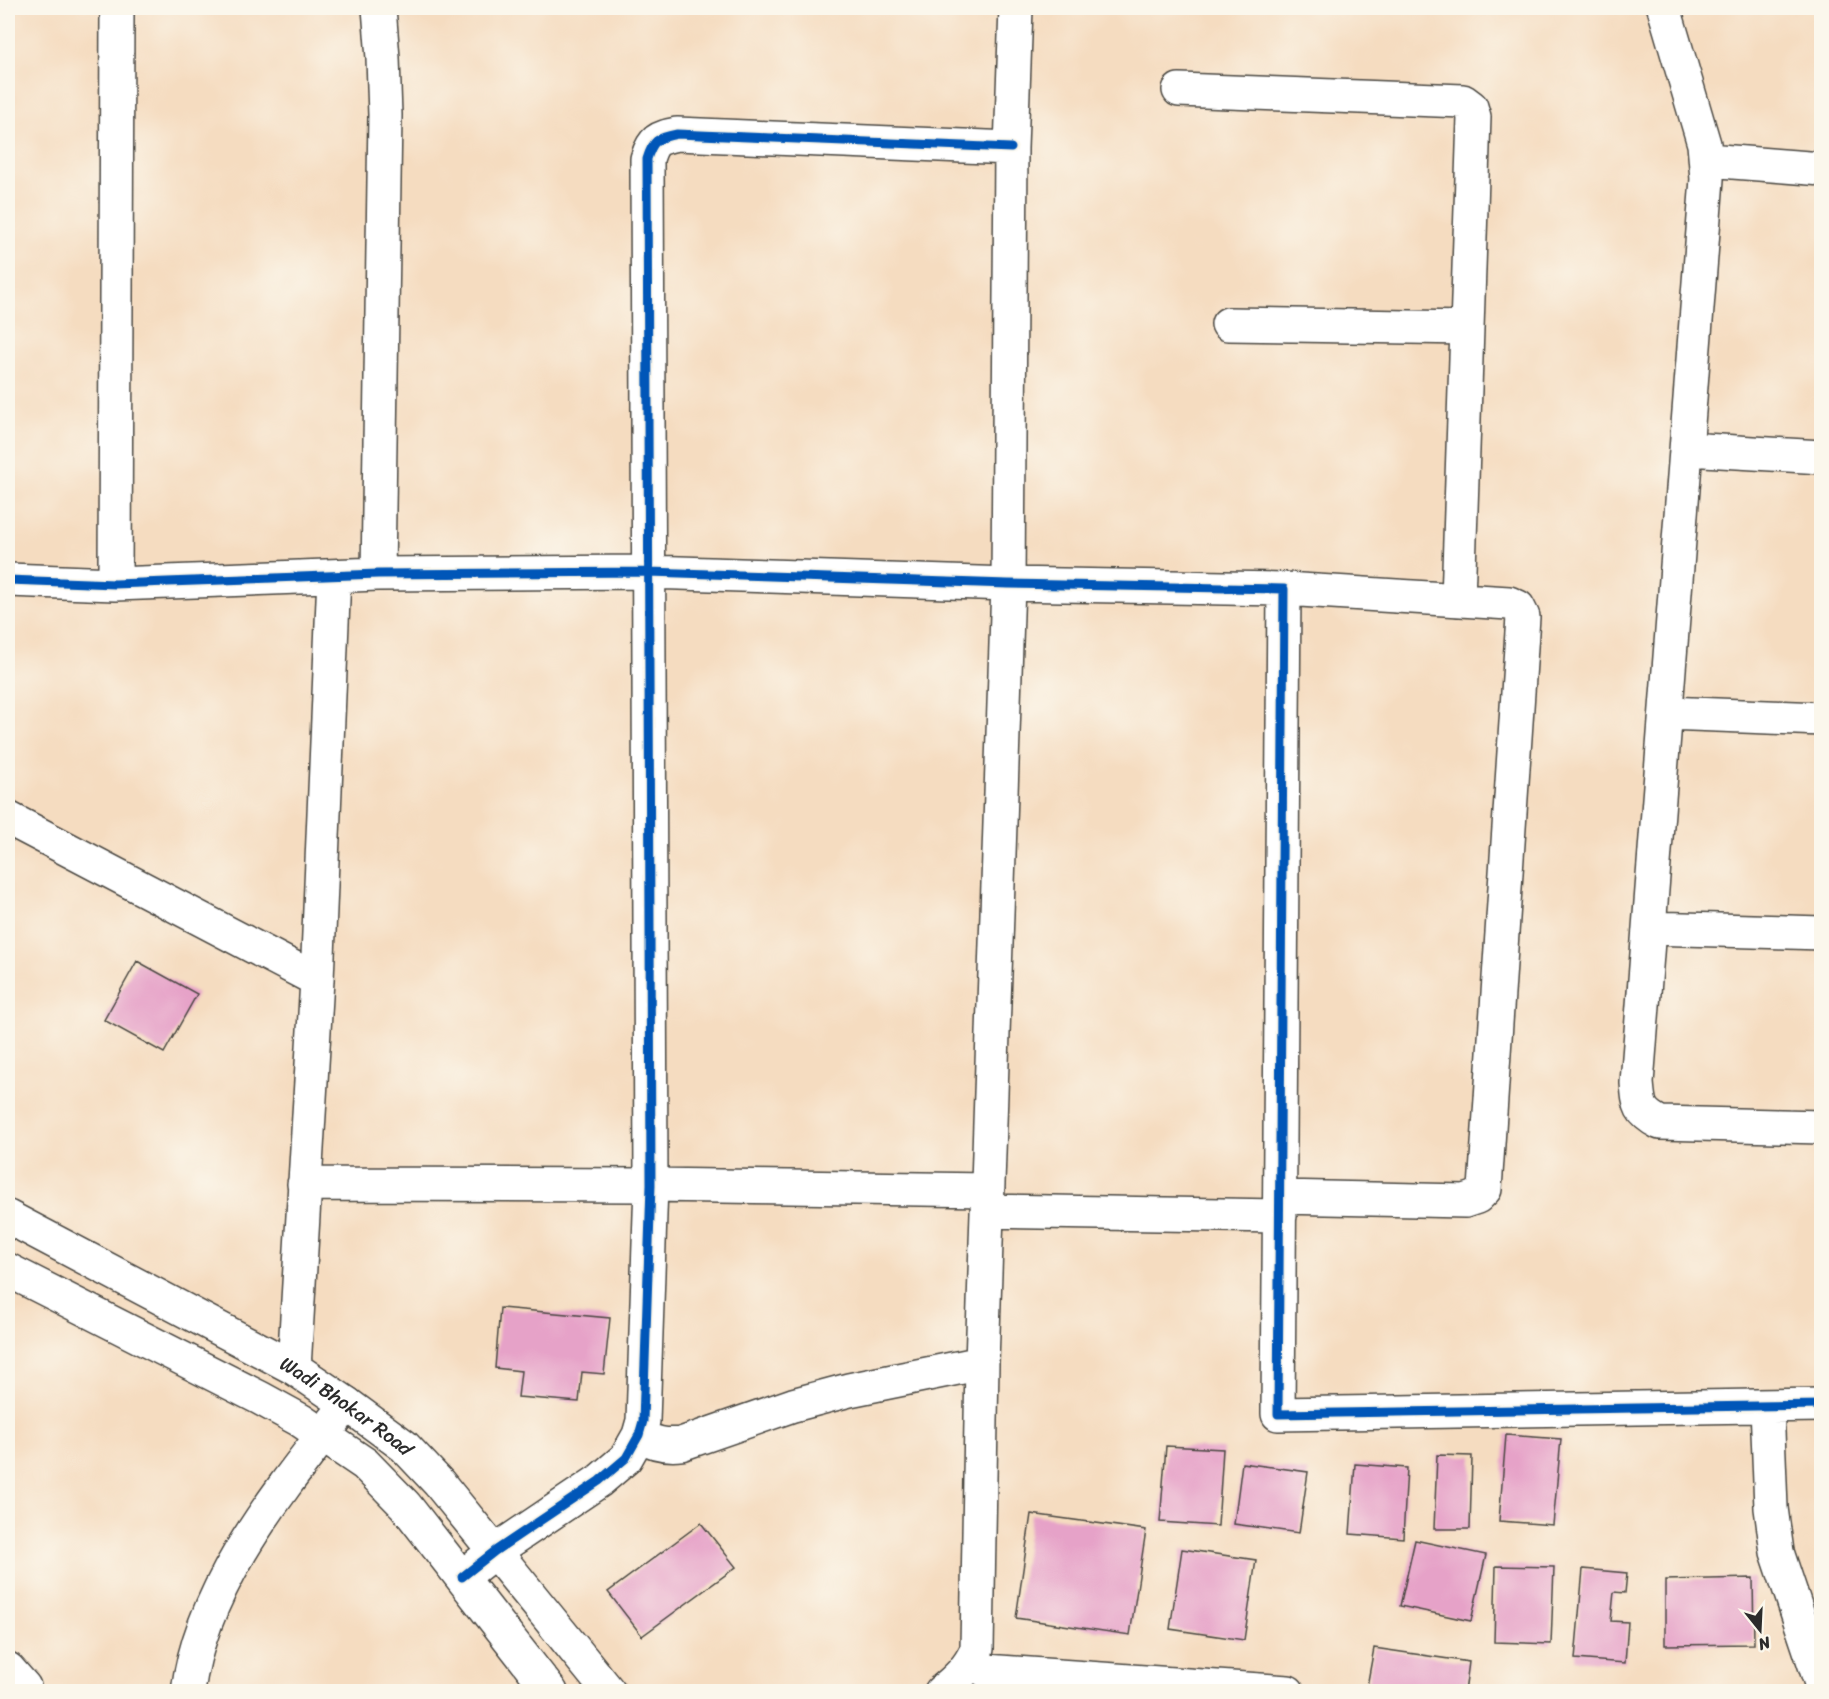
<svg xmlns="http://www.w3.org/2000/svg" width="1829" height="1699" viewBox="0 0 1829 1699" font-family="Sriracha,sans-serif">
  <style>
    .building { fill: #e6a2c8 }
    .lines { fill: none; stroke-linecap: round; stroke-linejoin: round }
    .minor-casing { stroke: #494641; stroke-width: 36 }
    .major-casing { stroke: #494641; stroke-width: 36 }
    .minor { stroke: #fff; stroke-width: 33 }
    .major { stroke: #fff; stroke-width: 33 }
    .cycleway-casing { stroke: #fbf7ec; stroke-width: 13 }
    .cycleway { stroke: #0057b8; stroke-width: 9 }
    .labels { text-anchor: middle; stroke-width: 4.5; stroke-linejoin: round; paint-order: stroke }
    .street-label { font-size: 20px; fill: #2b2b2b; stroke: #fbf7ec }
  </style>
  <rect width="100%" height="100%" fill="#fbf7ec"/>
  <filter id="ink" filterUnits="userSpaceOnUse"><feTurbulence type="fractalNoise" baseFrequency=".0167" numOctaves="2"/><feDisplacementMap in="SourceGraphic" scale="12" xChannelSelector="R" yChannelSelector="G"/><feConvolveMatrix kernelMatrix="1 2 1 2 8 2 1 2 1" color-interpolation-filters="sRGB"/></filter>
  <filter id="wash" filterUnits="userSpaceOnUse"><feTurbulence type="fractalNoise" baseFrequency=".008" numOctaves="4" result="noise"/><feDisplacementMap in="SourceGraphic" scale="24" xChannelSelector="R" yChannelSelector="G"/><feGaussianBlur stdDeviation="1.35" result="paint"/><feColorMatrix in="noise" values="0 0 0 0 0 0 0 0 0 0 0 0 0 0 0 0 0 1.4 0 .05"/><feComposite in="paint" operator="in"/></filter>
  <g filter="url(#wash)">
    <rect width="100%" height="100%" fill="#f5dcc0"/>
    <g id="blocks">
      <!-- building -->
      <path class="building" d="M137,961L197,994L164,1053L104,1020Z
        M500,1308L610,1318L604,1374L582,1372L579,1402L518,1397L521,1371L495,1368Z
        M1506,1435L1561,1439L1553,1525L1499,1521Z
        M1166,1446L1223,1449L1218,1526L1160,1522Z
        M1437,1455L1472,1456L1470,1529H1434Z
        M1242,1463L1308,1472L1299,1533L1234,1524Z
        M1355,1464L1407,1468L1403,1538L1350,1534Z
        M1031,1514L1146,1530L1130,1635L1016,1618Z
        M701,1523L736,1567L642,1636L608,1592Z
        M1415,1540L1486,1555L1471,1621L1400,1606Z
        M1182,1549L1256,1560L1244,1640L1170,1629Z
        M1496,1566L1554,1567L1551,1644L1494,1642Z
        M1583,1569L1627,1573L1625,1593L1614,1592L1611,1621L1628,1622L1625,1663L1575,1659Z
        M1753,1578L1754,1644L1665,1645V1580Z
        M1374,1648L1469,1662L1465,1692H1366Z"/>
    </g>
  </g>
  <g filter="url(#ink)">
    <use href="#blocks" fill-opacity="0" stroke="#494641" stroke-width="1.5"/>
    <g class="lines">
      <defs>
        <path id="minor" d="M1664,8L1704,144L1707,179L1637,1083C1639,1106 1639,1112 1660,1123L1822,1127
          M1179,90L1463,101L1471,107L1474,117L1458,600
          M1707,160L1822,169
          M1228,324L1467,328
          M1687,449L1822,457
          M378,574L385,115L383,58L379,8
          M8,580L115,584L378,574L649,572L1008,584L1284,589L1278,1414L1822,1405
          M115,584L117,8
          M1666,713L1822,719
          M8,818L317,980
          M1649,928L1822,933
          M304,1184L651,1185L988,1190
          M1280,1197L1465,1201L1477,1197L1485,1189L1523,617L1518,607L1509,603L1284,589
          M987,1211L1280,1216
          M294,1368L317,980L334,576
          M1767,1406L1771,1508L1777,1552L1822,1686
          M639,1435C653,1443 665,1446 681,1444L793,1405L849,1390L982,1363
          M462,1577L495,1551L599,1481L626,1458L639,1435L643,1421L651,1185L647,159C653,140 657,138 677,134L1011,148
          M8,1669L24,1687V1692
          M986,1671L1288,1692
          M188,1692C201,1584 283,1487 347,1404
          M941,1692C957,1679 969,1668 977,1649L982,1363L1008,584L1011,148L1016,8"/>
        <g id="major">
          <path id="s1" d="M8,1217L294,1368L347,1404L404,1446L439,1483L609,1692"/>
          <path d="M8,1270L260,1398L300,1420L365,1464L405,1505L551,1692"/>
        </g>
      </defs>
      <!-- minor casing -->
      <use href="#minor" class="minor-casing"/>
      <!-- major casing -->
      <use href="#major" class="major-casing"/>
      <!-- minor -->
      <use href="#minor" class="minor"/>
      <!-- major -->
      <use href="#major" class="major"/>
      <defs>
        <path id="cycleway" d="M8,580L115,584L378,574L649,572L1008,584L1284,589L1278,1414L1822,1405
          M462,1577L495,1551L599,1481L626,1458L639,1435L643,1421L651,1185L647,159C653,140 657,138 677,134L1011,148"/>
      </defs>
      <!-- cycleway casing -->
      <use href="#cycleway" class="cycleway-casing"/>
      <!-- cycleway -->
      <use href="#cycleway" class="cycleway"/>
    </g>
  </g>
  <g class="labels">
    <!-- street labels -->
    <g class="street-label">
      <text dy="7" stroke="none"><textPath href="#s1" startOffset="388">Wadi Bhokar Road</textPath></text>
    </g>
  </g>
  <!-- margin -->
  <rect width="1829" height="1699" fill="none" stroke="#fbf7ec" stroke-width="30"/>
  <!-- north arrow -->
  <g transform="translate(1760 1630) rotate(162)" stroke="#fbf7ec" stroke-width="4.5" paint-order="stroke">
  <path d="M0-4.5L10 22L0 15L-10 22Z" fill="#2b2b2b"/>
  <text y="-9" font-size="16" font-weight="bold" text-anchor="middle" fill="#2b2b2b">N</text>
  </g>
</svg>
